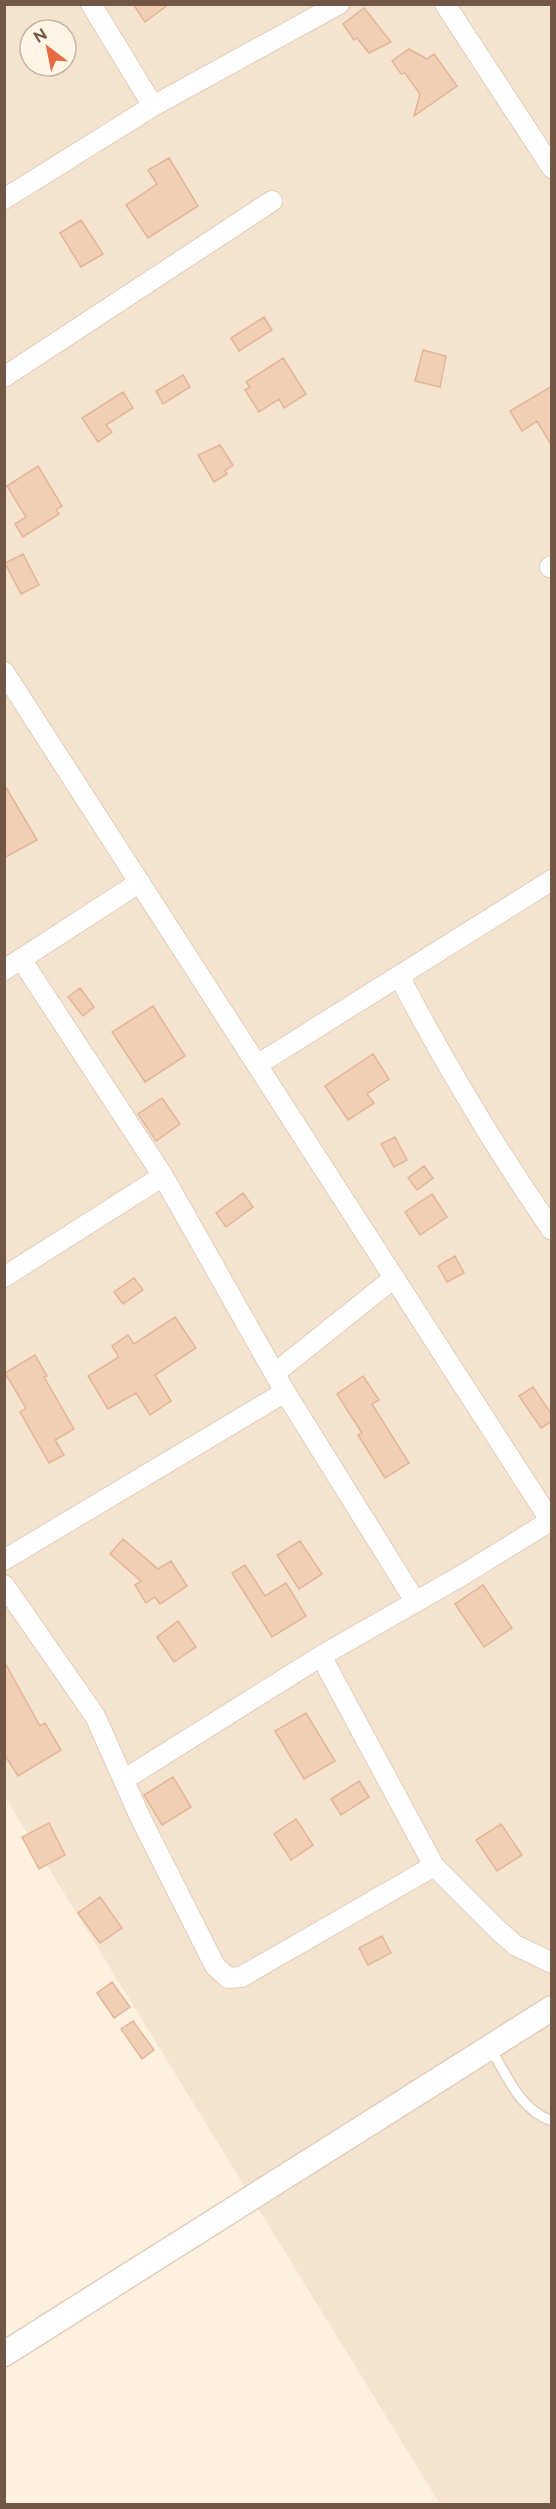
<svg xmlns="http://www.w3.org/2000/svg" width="556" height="2509" viewBox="0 0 556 2509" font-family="Raleway,sans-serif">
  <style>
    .residential { fill: #f4e3ce; fill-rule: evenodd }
    .building { fill: #f1cfb7; stroke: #e4b597; stroke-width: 1.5 }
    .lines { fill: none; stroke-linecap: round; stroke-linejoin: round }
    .service-casing { stroke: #e0cdbb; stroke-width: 12 }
    .minor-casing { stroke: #e0cdbb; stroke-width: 22 }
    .tertiary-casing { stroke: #e0cdbb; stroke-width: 27 }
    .service { stroke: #fff; stroke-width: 9 }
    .minor { stroke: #fff; stroke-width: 20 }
    .tertiary { stroke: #fff; stroke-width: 24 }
  </style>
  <rect width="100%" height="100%" fill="#fcf1df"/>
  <!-- residential -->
  <path class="residential" d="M5,5H551V2504H440L5,1797ZM30,30H66V66H30Z"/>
  <!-- building -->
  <path class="building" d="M133,4H169L145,22Z
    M364,8L391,42L369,53L357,38L354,40L343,24Z
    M409,49L427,59L434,54L457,86L414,116L420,94L405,73L401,74L392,61Z
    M169,158L198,206L148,238L126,205L157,184L148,170Z
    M81,220L103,254L81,267L60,233Z
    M264,317L272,330L239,351L231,338Z
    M423,350L446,356L440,387L415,381Z
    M283,358L306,394L284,408L279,399L259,412L245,390L250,387L246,382Z
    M183,375L190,387L163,404L156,391Z
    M552,386V446L537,421L522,431L510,411Z
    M123,392L133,408L106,425L112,432L98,442L82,418Z
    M220,445L233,465L225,471L227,474L214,482L198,455Z
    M38,466L62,506L56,510L59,514L23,537L15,524L26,517L7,486Z
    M23,554L39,585L21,594L5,563Z
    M4,784L37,840L4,858Z
    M80,988L94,1007L83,1016L68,997Z
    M153,1006L185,1056L145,1082L112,1032Z
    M373,1054L389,1079L367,1094L374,1103L348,1120L325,1086Z
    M162,1098L180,1124L156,1141L138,1114Z
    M395,1137L407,1160L394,1167L381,1144Z
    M424,1166L433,1178L417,1190L408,1178Z
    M243,1193L253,1207L226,1227L216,1213Z
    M432,1194L447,1217L420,1235L405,1212Z
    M455,1256L464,1273L447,1282L438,1266Z
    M134,1278L143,1290L123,1304L114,1292Z
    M175,1317L196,1348L155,1375L171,1401L150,1415L136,1393L108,1409L88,1376L119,1357L112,1346L128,1335L134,1344Z
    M35,1355L47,1376L44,1377L74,1429L55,1440L64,1455L49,1463L20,1412L26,1408L5,1373Z
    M363,1376L379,1400L372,1404L409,1463L385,1478L358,1435L362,1433L337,1394Z
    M533,1387L552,1415V1421L541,1428L519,1396Z
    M123,1539L158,1569L171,1561L187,1586L160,1604L155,1597L146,1603L135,1585L141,1581L110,1554Z
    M300,1541L322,1574L299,1589L277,1555Z
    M245,1565L265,1596L286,1583L306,1616L272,1637L232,1573Z
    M483,1585L512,1628L484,1647L455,1604Z
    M178,1621L196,1647L174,1662L157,1637Z
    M4,1661L40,1726L45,1723L61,1750L18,1776L4,1754Z
    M306,1713L335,1761L304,1779L275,1731Z
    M173,1777L191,1807L162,1825L144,1795Z
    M359,1781L369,1797L341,1815L331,1799Z
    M296,1819L313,1845L291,1860L274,1834Z
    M49,1823L65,1855L39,1869L22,1837Z
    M501,1824L522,1855L497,1871L476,1840Z
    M100,1897L122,1928L100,1943L78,1913Z
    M382,1936L391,1953L368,1965L359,1948Z
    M112,1982L130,2007L114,2018L97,1993Z
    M133,2021L154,2050L142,2059L121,2029Z"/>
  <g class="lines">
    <defs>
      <path id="service" d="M491,2049C507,2076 520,2110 552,2121"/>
      <path id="minor" d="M91,4L153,106
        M445,4L552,168
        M4,199L153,106L339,4
        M4,377L272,201
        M550,567L552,566
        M4,672L552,1523
        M21,959L163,1176L285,1392L415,1601
        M4,970L140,882
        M399,976C445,1064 495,1148 552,1230
        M257,1065L552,880
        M4,1277L163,1176
        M275,1373L394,1278
        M4,1560L285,1392
        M4,1585L95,1716L141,1819L215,1966L228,1978L241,1977L434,1866
        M321,1656L434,1866L499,1931L515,1945L552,1963
        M125,1779L321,1656L466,1573L550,1521"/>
      <path id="tertiary" d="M4,2354L552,2008"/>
    </defs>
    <!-- service casing -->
    <use href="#service" class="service-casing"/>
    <!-- minor casing -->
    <use href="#minor" class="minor-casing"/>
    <!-- tertiary casing -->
    <use href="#tertiary" class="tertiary-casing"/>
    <!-- service -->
    <use href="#service" class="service"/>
    <!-- minor -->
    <use href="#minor" class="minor"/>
    <!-- tertiary -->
    <use href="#tertiary" class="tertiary"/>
  </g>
  <!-- border -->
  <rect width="556" height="2509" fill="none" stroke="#725747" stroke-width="12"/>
  <!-- north arrow -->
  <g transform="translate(48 48) rotate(328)"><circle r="28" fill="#fff5e5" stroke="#c7b6a6" stroke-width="1.5"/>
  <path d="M0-4.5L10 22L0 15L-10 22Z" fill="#e76a43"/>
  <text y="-9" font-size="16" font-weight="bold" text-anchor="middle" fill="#725747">N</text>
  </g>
</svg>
